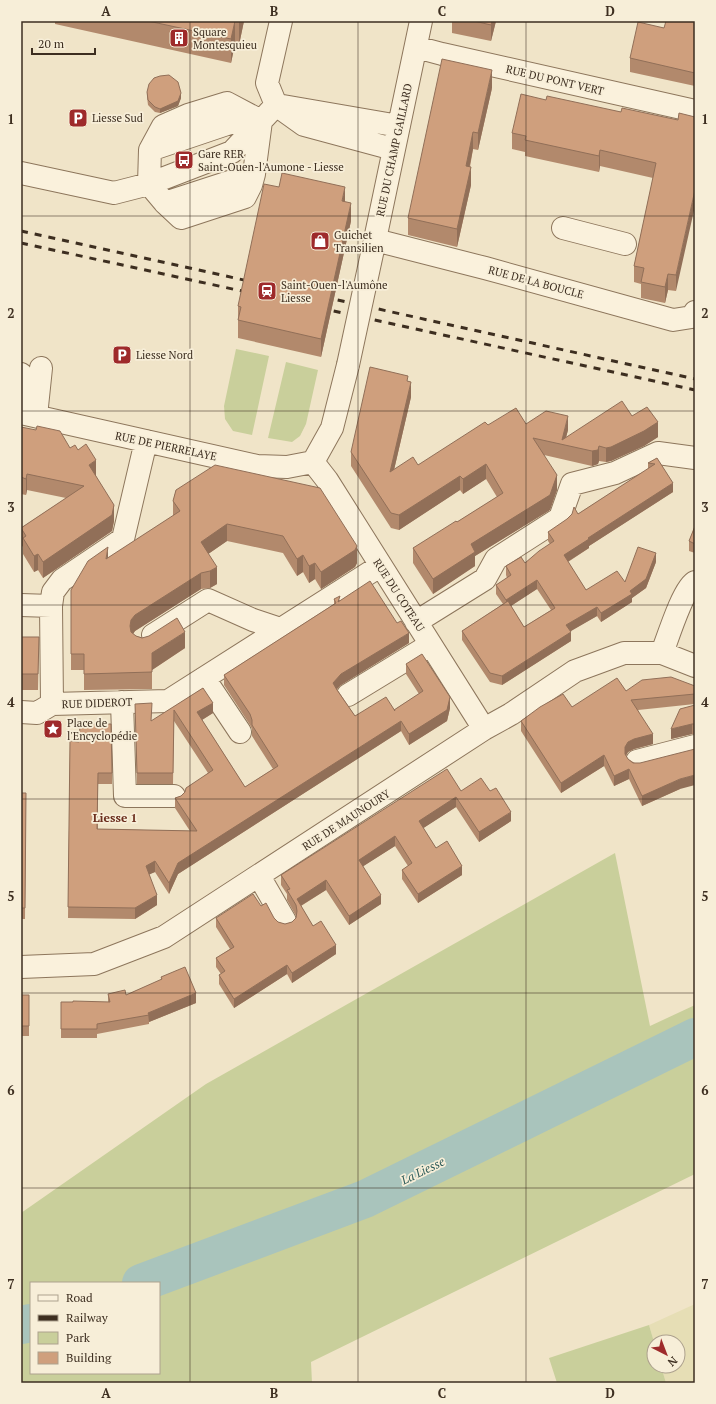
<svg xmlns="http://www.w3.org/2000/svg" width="716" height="1404" viewBox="0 0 716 1404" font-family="'PT Serif',serif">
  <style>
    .farmland { fill: #e6deb5 }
    .green { fill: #c9cf9b; fill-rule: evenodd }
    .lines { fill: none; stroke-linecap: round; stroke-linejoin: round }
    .river { stroke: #a9c4bc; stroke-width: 38 }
    .minor-casing { stroke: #8d765c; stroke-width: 24 }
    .minor { stroke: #faf1dc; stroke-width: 22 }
    .rail { stroke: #3d2e20; stroke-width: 3; stroke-dasharray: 7 7; stroke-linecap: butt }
    .minor-bridge-casing { stroke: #8d765c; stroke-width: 24; stroke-linecap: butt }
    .minor-bridge { stroke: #faf1dc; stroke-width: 22 }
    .wall { fill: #b2896c; fill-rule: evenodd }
    .shaded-wall { fill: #916f58 }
    .building { fill: #cf9f7d; stroke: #916f58 }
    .grid { fill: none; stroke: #3d2e20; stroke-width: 1; stroke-opacity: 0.55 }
    .labels { text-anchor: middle; stroke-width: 3.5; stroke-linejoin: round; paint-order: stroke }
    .poi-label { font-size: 11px; fill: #3d2e20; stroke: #f7eed8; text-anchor: start }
    .street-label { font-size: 11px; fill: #3d2e20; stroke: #f7eed8 }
    .neighbourhood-label { font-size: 12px; font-weight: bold; fill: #6b2e1e; stroke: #f7eed8 }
    .water-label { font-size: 12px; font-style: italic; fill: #2f5d5a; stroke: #f7eed8 }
    .neatline { fill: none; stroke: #3d2e20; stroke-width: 1.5 }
    .grid-label { font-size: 13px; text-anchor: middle; font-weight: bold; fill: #3d2e20 }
  </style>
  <rect width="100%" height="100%" fill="#f0e4c8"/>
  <!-- farmland -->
  <path class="farmland" d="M695,1304V1383H666L661,1366H678V1342H654L649,1325Z"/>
  <!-- green -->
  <path class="green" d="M236,349L269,356L252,435L233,431L225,419L224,406Z
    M286,362L318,370L306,424L300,436L292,442L268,438Z
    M615,853L650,1026L695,1005V1174L311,1362L312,1383H21V1213L206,1084ZM31,1283H159V1373H31Z
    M649,1325L654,1342V1366H661L666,1383H557L549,1358Z"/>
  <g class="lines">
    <!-- river -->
    <path class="river" d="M141,1283L365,1199L695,1037
      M21,1325L31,1323"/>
    <defs>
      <path id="minor" d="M281,21L267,83L276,105L304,125L393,149
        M416,47L442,54L695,111
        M227,103L261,121L254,174L251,185L245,197L181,218L165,203L149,184L150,150L163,126L188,115Z
        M283,106L399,126
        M150,150L233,122L261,121
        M21,173L114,193L149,184L232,152L276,105
        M165,203L254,174
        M563,228L625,244
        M375,240L485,268L673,320L692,317L695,312
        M373,249L421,21
        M21,374L33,410
        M21,413L257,466L287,467L313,462
        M36,416L41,368
        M146,441L123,539L62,580L53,592L51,606L52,704L168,701L380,566
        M313,462L327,480L484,729
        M313,462L332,428L348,365
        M21,605L51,606
        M416,622L485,579L496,559L560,518L572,484L615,473L658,453L695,458
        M153,635L208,600L253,620L280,629
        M662,653C667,640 684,586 695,582
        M204,678L240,732
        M348,695L430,645
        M122,702L125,796H174
        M21,712L37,713L52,704
        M637,761L695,746
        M259,876L285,921
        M21,967L94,964L164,937L484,729L511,714L575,671L624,653H662L695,666"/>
    </defs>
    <!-- minor casing -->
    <use href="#minor" class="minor-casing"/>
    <!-- minor -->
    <use href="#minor" class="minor"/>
    <!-- rail -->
    <path class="rail" d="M21,231L253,282
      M21,243L251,293
      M324,297L695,379
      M320,308L695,390"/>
    <defs>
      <path id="minor-bridge" d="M348,365L373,249"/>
    </defs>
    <!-- minor-bridge casing -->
    <use href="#minor-bridge" class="minor-bridge-casing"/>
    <!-- minor-bridge -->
    <use href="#minor-bridge" class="minor-bridge"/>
  </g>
  <!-- wall -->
  <path class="wall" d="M55,21H244L239,45L235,44L231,63L55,24Z
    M452,21H496L491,41L452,33Z
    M695,21V86L630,72V58Z
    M492,88L478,150L473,149L470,167L471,185L457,247L408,235V218Z
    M147,92L181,98L178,106L160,113L155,112L148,105L147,97Z
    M546,100L621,112L678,120L676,291L668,290L665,303L641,298V284L634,282V266L653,178L600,166L599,172L525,156V152L512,149V133Z
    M345,202L351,221L321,357L238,338V306Z
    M408,382L411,397L394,470L418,465L488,425L526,424L568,430L566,437L632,416L658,437L644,446L611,461L606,462L599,461L598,464L592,466L544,455L557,490L550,510L475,556V566L433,594L413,563V548L457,522L497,497L486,479L463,494L460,490L399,530L391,528L351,466V452Z
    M21,427L70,448L96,476L114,521L112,531L43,578L38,570L34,572L23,554V547L21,544V528L66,498L27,490L26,495L21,494Z
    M657,458L673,492L589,546V548L568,562L586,590L625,582L656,562L646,588L632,598V602L601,622L597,616L570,631L571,641L502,685L490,682L462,640V631L503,604L496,594V585L507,578L506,575V566L525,563L550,544L548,541V532L578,514L648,469V463ZM537,589L551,610L524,627L511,606Z
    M176,490L357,563L355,567L321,589L315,579L309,583L303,572L297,576L283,553L227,541L208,554L217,584L210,588L201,589L135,631L133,634L136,636L185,648L152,670V689L84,690V670H71V590L108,558L173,516V501Z
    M695,526V553L689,551V541Z
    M334,599L340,600L409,643L341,685L337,689L355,716L394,710L419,694L406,674V664L450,708L447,721L409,745L401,731L178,874L169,894L155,872L149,874L157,905L135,919L68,918L70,741L112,773V784H98V829L190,831L175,808V798L181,796L208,773L174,721L173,784H137L135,704L152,721L203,688L213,713L202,720L245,787L273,769L252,736V729L250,725L224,685V675L334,604Z
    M21,637H39L38,690H21Z
    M695,686V704L638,710L653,744L634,749L628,752L626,756L628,759L680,789L642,806L629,779L614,786L604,766L561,793L521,731V721L572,707L626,691Z
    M695,705V734H692L671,739Z
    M461,791H490L511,821L479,842L456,807L423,828L436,848L462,875L418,903L402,879V870L408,866L395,846L363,866L381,904L349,925L326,890L301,906L313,926L336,954L292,983L287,974L234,1008L219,984V975L221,974L216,967V958L230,949L216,927V918L261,906L278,922L285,924L292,922L296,918V916L287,900V894L281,885V875Z
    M21,793H26L25,919H21Z
    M161,977L196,1003L149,1022V1024L97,1034V1038H61V1002H108V994L126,995L161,980Z
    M21,995H29V1036H21Z"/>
  <!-- shaded-wall -->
  <path class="shaded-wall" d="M235,21V44L231,63V39Z
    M239,21H244L239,45Z
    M492,21H496L491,41V25Z
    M492,70V88L478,150V133Z
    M181,93V98L178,106L160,113V109Z
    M473,132V149L466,184V166Z
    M600,150V166L599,172V156Z
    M471,167V185L457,247V229Z
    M345,187V205L342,201Z
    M695,190V206L676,291V275Z
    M351,203V221L321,357V339Z
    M668,274V290L665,303V287Z
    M411,382V397L390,487V472Z
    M568,416V430L564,445L562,440Z
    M658,422V437L644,446L611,461L606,462V448Z
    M599,446V461L598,464L592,466V451Z
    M96,460V476L89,481V465Z
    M486,464V479L463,494V479Z
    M27,474V490L26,495V479Z
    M557,475V490L550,510L475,556V566L433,594V579L471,544Z
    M460,476V490L399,530V515Z
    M673,483V492L589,546V548L564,564V555L588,538Z
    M114,505V521L112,531L43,578V562Z
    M227,524V541L201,559V542Z
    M357,546V563L355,567L321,589V572Z
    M108,547V564L106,559Z
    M656,553V562L646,588L632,598V602L601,622V613L630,591Z
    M38,554V570L34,572V556Z
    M303,555V572L297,576V559Z
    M315,563V579L309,583V566Z
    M217,567V584L210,588V571Z
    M201,573V589L135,631L131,637L130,626L131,620L135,615Z
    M537,580V589L506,609V600Z
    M597,607V616L566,634V625Z
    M185,632V648L152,670V689V653Z
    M571,632V641L502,685V676Z
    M409,633V643L341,685L333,693V683L341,674Z
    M450,697V708L447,721L409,745V734Z
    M213,703V713L197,723V712Z
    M401,721V731L178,874L169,894V883L178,863Z
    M692,724V734L671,739V729Z
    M653,734V744L634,749L628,752L625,757V747L628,742L634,739Z
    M604,755V766L561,793V783Z
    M629,769V779L614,786V776Z
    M695,775V785L680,789L642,806V796L680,779Z
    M456,797V807L419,831V821Z
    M511,812V821L479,842V832Z
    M395,836V846L359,869V860Z
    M155,861V872L146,876V866Z
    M462,866V875L418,903V894Z
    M326,880V890L297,908V899Z
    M157,895V905L135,919V908Z
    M381,895V904L349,925V916Z
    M336,945V954L292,983V973Z
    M287,965V974L234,1008V999Z
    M196,993V1003L149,1022L148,1013Z"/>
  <!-- building -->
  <path class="building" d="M148,21H235L231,39Z
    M474,21H492L491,25Z
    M666,21H695V73L630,58L638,22L664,28Z
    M442,59L492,70L478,133L473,132L466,166L471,167L457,229L408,218Z
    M169,75L178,82L181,93L178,101L160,109L155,107L148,100L147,92L149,84L154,78L160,76Z
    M521,94L546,100L547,96L621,112L622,108L678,120L679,113L695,117V190L676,275L668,274L665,287L641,282L644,268L634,266L656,163L600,150L599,156L525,140L526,136L512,133Z
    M282,173L345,187L342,201L351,203L321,339L238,320L241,307L238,306L264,184L279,187Z
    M370,367L408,376L407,381L411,382L390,472L413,457L418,465L485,422L488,425L516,408L526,424L546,411L568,416L562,440L622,401L632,416L647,407L658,422L644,431L611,447L606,448L599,446L598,450L592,451L533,438L557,475L550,495L471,544L475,552L433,579L413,548L456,521L457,522L503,493L486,464L463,479L460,476L399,515L391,513L351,452Z
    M37,426L60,431L70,448L75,445L78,450L86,444L96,460L89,465L114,505L112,515L43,562L38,554L34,556L23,538L26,536L21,528L84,486L27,474L26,479L21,477V427L36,430Z
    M657,458L673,483L588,538L589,539L564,555L586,590L617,571L625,582L638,547L656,553L646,579L630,591L632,594L601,613L597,607L566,625L571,632L502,676L490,673L462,631L508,601L524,627L555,608L537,580L506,600L496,585L511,575L506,566L521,557L525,563L539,551L554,541L548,532L567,519L572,514L574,507L578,514L655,464L648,463Z
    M215,465L320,488L357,546L355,550L321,572L315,563L309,566L303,555L297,559L283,536L227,524L201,542L217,567L210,571L201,573L135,615L131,620L130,626L131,632L136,636L142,638L149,636L177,618L185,632L152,653V672L84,674V654H71V590L88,561L108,547L106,559L180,511L173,501L176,490Z
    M695,526V544L689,541Z
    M370,581L397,623L401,621L409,633L341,674L333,683L337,690L355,716L386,697L395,711L394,710L423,691L406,664L422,654L450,697L447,710L409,734L401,721L178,863L169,883L155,861L146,866L157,895L135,908L68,907L70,741L79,742L80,724H111L112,773H98L97,829L197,831L175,798L181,796L185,792L186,788L213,770L174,710L173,773H137L135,704L152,703L151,721L203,688L213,703L197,712L245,787L278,766L252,725V720L250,714L224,675L336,603L334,599L340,596L338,602Z
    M21,637H39L38,674H21Z
    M671,677L695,686V694L631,700L653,734L634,739L628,742L625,747V754L628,759L633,763H640L695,749V775L680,779L642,796L629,769L614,776L604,755L561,783L521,721L540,707L563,694L572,707L617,678L626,691L642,680Z
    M695,705V724H692L671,729L680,709Z
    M447,769L461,791L481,778L490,791L496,788L511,812L479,832L456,797L419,821L436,848L447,841L462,866L418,894L402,870L412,863L395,836L359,860L381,895L349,916L326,880L297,899L313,926L321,921L336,945L292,973L287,965L234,999L219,975L225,971L216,958L234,947L216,918L253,894L261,906L266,903L274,918L278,922L285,924L292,922L296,918L297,911L296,905L287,890L290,889L281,875Z
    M21,793H26L25,908H21Z
    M185,967L196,993L148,1013L149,1015L97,1024V1029H61V1002H73V1001L110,1002L108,994L125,990L126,995L162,979L161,977Z
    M21,995H29V1026H21Z"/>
  <!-- grid -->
  <path class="grid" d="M190,21V1383M358,21V1383M526,21V1383M21,216H695M21,411H695M21,605H695M21,799H695M21,993H695M21,1188H695"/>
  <!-- icons -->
  <defs>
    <symbol id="building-square" viewBox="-11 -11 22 22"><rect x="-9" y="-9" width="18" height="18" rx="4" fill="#9e2a2b" stroke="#f7eed8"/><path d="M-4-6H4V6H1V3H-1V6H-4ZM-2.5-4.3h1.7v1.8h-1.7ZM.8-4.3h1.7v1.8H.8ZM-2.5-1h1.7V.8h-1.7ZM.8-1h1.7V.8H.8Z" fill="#fff"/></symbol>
    <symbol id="parking-square" viewBox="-11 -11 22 22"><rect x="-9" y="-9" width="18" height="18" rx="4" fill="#9e2a2b" stroke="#f7eed8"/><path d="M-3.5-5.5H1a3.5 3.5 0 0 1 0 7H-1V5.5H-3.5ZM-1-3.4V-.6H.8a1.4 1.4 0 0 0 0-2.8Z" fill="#fff"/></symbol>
    <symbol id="bus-square" viewBox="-11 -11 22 22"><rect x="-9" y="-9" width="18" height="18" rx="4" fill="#9e2a2b" stroke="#f7eed8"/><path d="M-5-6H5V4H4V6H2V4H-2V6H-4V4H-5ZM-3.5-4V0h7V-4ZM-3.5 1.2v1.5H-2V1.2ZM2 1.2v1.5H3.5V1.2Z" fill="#fff"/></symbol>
    <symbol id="shop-square" viewBox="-11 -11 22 22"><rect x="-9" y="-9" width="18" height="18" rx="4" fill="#9e2a2b" stroke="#f7eed8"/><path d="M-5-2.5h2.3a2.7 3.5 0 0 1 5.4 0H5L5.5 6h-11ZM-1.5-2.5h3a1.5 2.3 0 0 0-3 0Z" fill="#fff"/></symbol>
    <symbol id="station-square" viewBox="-11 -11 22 22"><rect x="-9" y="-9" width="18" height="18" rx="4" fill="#9e2a2b" stroke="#f7eed8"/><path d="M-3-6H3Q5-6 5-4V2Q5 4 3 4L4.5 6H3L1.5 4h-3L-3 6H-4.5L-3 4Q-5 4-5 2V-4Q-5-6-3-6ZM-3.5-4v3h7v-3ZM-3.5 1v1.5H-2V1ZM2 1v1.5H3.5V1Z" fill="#fff"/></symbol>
    <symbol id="sight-square" viewBox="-11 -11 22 22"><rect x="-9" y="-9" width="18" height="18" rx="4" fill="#9e2a2b" stroke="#f7eed8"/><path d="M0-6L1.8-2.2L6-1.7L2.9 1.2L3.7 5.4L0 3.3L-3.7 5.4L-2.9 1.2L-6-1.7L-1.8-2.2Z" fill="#fff"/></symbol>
  </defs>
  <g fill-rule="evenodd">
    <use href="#building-square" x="168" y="27" width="22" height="22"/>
    <use href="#parking-square" x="67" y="107" width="22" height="22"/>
    <use href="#bus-square" x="173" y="149" width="22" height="22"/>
    <use href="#shop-square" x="309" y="230" width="22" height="22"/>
    <use href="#station-square" x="256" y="280" width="22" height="22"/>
    <use href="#parking-square" x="111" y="344" width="22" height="22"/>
    <use href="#sight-square" x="42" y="718" width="22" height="22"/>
  </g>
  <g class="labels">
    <!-- poi labels -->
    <g class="poi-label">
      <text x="193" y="36">Square<tspan x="193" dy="13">Montesquieu</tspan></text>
      <text x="92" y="122">Liesse Sud</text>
      <text x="198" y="158">Gare RER<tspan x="198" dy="13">Saint-Ouen-l'Aumone - Liesse</tspan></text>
      <text x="334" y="239">Guichet<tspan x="334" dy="13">Transilien</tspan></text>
      <text x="281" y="289">Saint-Ouen-l'Aumône<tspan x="281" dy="13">Liesse</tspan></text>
      <text x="136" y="359">Liesse Nord</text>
      <text x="67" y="727">Place de<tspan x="67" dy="13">l'Encyclopédie</tspan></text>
    </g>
    <!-- street labels -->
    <g class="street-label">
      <text transform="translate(555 80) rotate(13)" y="4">RUE DU PONT VERT</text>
      <text transform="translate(394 150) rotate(-78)" y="4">RUE DU CHAMP GAILLARD</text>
      <text transform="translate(536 282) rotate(15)" y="4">RUE DE LA BOUCLE</text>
      <text transform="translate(166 446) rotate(12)" y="4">RUE DE PIERRELAYE</text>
      <text transform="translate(399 595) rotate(57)" y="4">RUE DU COTEAU</text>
      <text transform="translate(97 703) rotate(-2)" y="4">RUE DIDEROT</text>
      <text transform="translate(346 820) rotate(-33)" y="4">RUE DE MAUNOURY</text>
    </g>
    <!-- neighbourhood labels -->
    <g class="neighbourhood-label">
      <text x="115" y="822">Liesse 1</text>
    </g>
    <!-- water labels -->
    <g class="water-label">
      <text transform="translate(423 1171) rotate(-26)" y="4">La Liesse</text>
    </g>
  </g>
  <!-- border -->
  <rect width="716" height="1404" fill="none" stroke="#f7eed8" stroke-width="44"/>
  <!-- legend -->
  <rect x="30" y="1282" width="130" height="92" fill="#f7eed8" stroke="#ada18e"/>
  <rect x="38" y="1295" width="20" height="6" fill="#faf1dc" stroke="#ada18e"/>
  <text x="66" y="1302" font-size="12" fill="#3d2e20">Road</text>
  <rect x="38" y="1315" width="20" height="6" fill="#3d2e20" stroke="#ada18e"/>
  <text x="66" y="1322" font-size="12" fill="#3d2e20">Railway</text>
  <rect x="38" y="1332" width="20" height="12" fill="#c9cf9b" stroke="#ada18e"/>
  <text x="66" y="1342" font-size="12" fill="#3d2e20">Park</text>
  <rect x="38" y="1352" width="20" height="12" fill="#cf9f7d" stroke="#ada18e"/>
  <text x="66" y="1362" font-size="12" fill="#3d2e20">Building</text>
  <!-- north arrow -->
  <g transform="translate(666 1354) rotate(138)"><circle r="19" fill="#f7eed8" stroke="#ada18e"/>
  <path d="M0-3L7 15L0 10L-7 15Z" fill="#9e2a2b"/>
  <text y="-6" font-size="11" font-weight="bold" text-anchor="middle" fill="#3d2e20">N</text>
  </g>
  <!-- scale -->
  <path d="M32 48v6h63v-6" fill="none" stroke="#3d2e20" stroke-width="2"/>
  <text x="38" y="48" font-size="12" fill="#3d2e20" stroke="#f7eed8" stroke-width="3" paint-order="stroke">20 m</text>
  <rect x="22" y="22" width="672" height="1360" class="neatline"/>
  <g class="grid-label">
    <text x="106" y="16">A</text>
    <text x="274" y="16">B</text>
    <text x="442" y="16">C</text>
    <text x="610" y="16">D</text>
    <text x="11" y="124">1</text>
    <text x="705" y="124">1</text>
    <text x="11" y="318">2</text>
    <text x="705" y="318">2</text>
    <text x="11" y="512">3</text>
    <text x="705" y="512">3</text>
    <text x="11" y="707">4</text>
    <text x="705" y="707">4</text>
    <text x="11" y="901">5</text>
    <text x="705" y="901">5</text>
    <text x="11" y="1095">6</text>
    <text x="705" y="1095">6</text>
    <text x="11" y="1289">7</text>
    <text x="705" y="1289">7</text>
    <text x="106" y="1398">A</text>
    <text x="274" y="1398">B</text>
    <text x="442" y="1398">C</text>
    <text x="610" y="1398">D</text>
  </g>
</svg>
